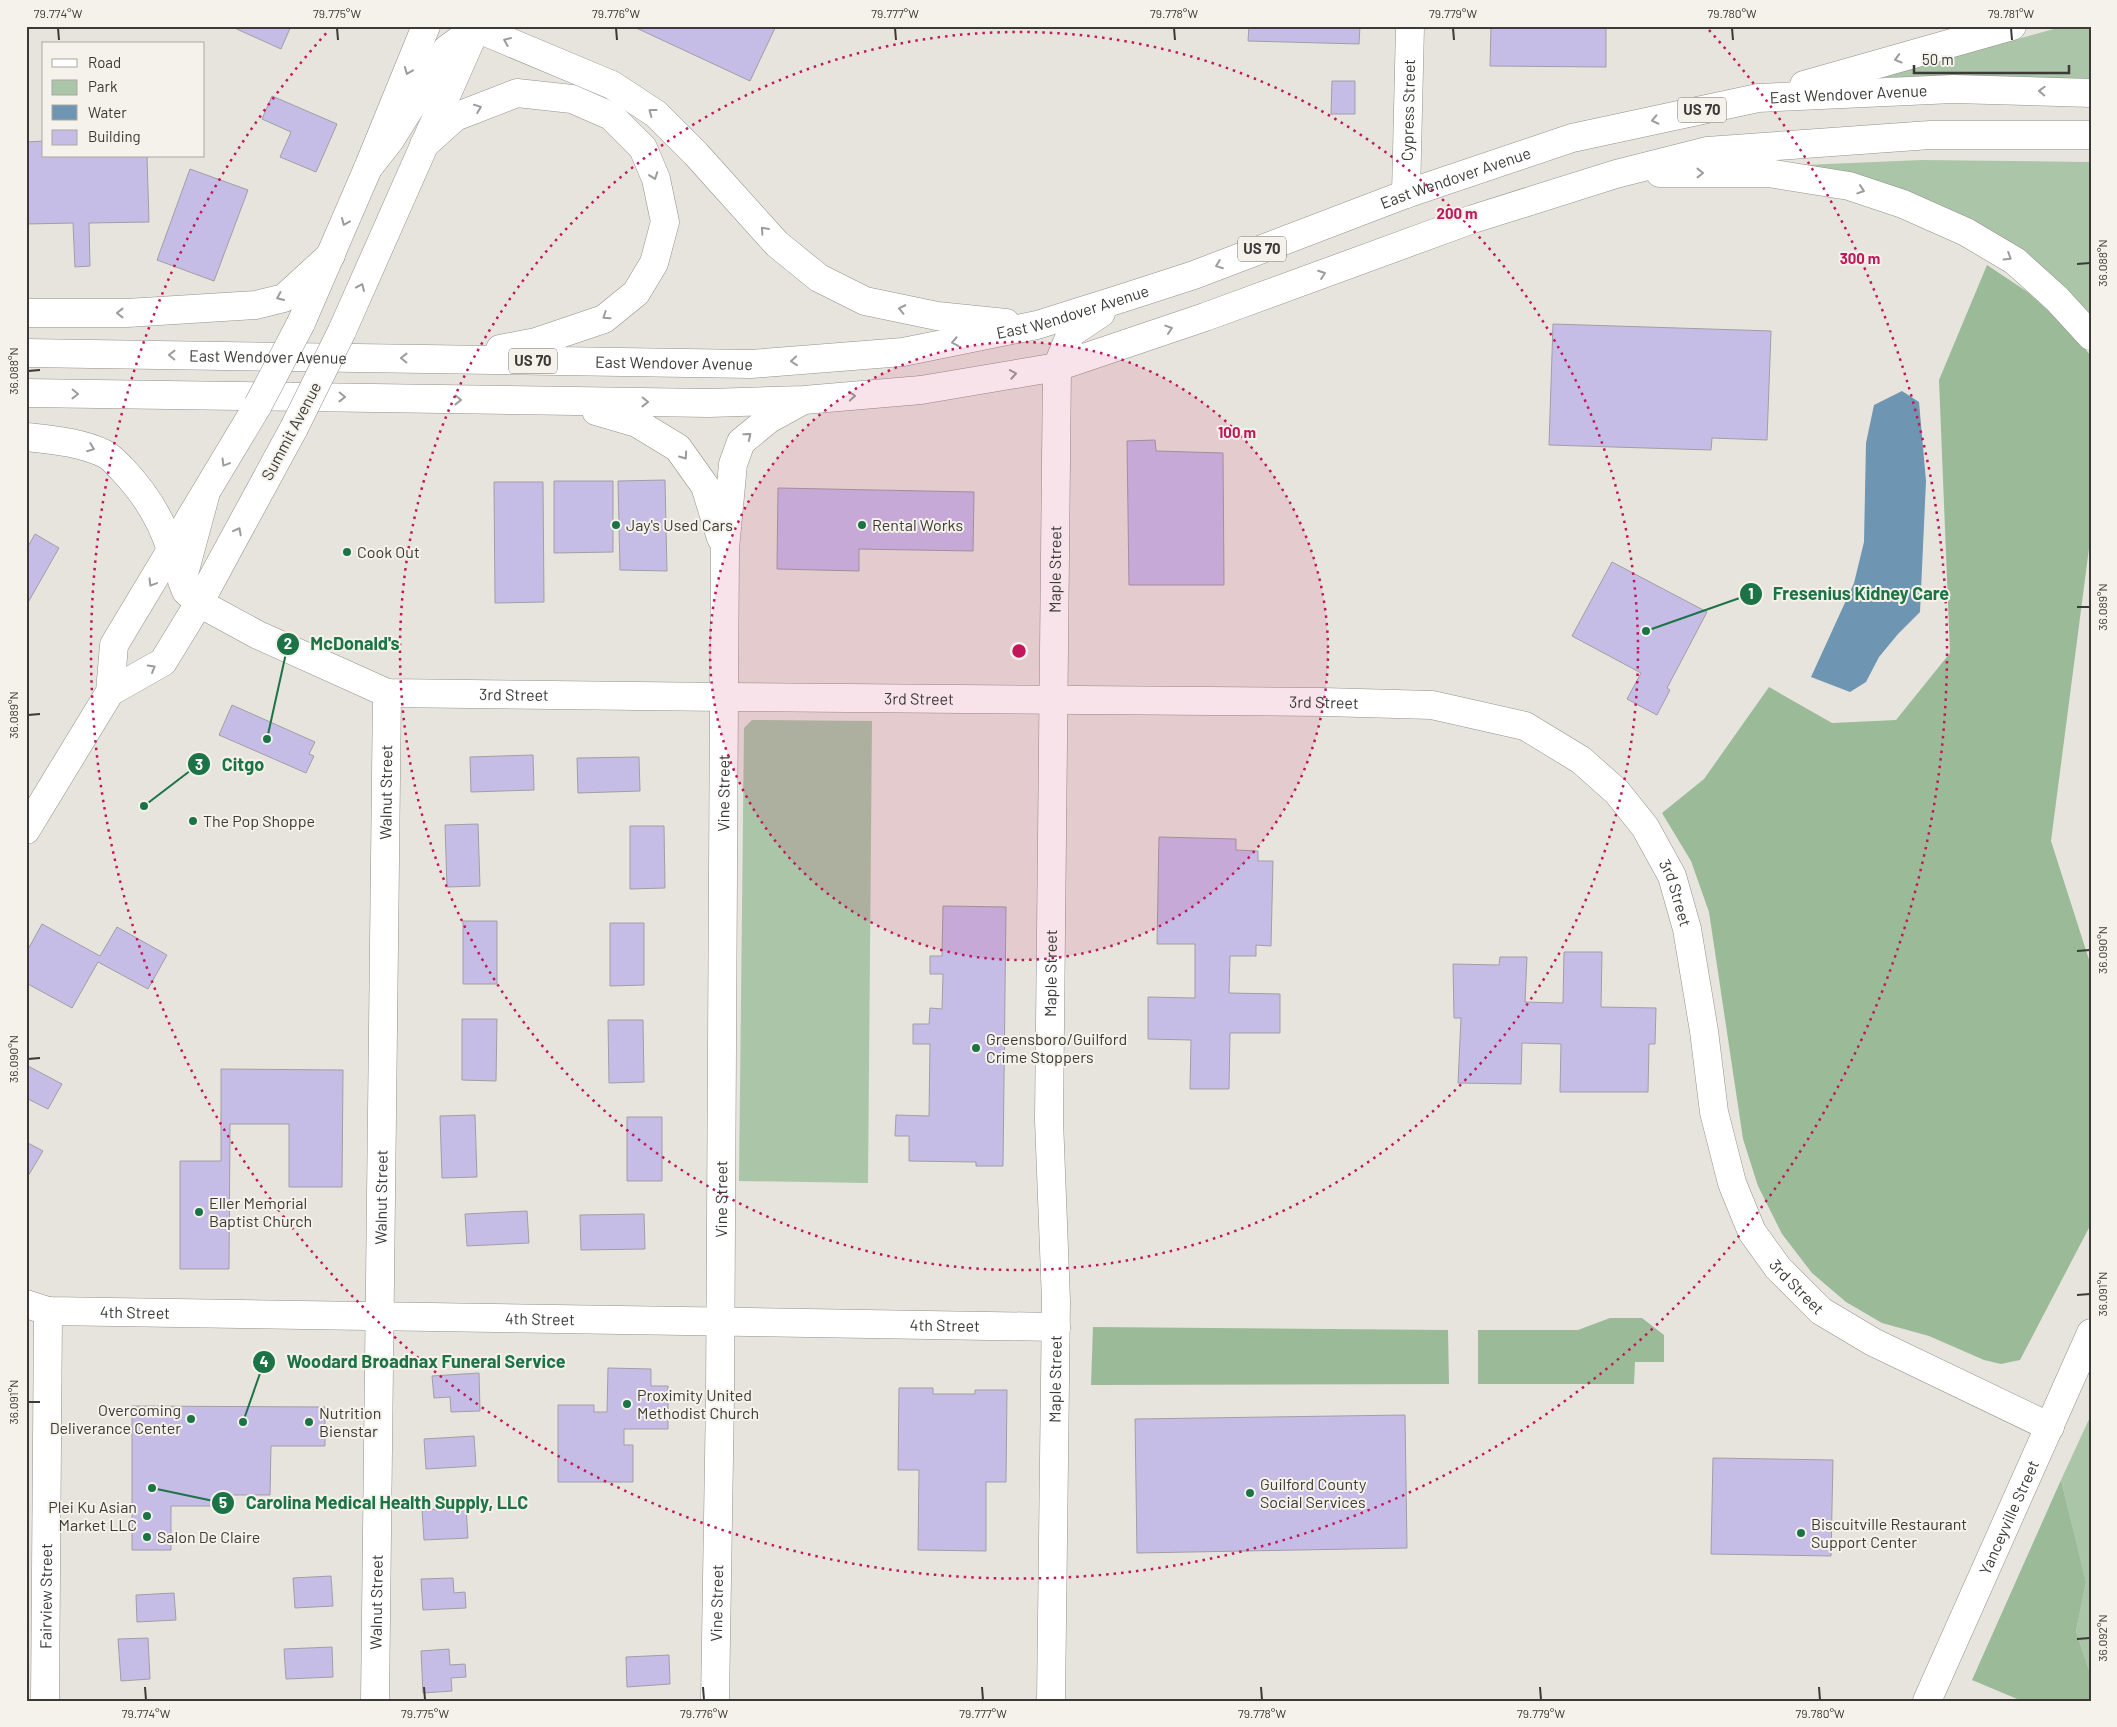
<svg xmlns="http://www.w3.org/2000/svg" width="2117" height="1727" viewBox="0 0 2117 1727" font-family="Barlow,sans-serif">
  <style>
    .green { fill: #aac5a8 }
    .forest { fill: #9aba98 }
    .water { fill: #6e95b1 }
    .building { fill: #c6bde7; stroke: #a09ea5 }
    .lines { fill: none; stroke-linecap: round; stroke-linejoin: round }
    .minor-casing { stroke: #94918b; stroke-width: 29 }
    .major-casing { stroke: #94918b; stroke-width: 29 }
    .highway-casing { stroke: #94918b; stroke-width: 29 }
    .minor { stroke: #fff; stroke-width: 28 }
    .major { stroke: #fff; stroke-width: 28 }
    .highway { stroke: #fff; stroke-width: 28 }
    .major-bridge-casing { stroke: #94918b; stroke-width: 29; stroke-linecap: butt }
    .major-bridge { stroke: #fff; stroke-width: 28 }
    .oneway { stroke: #9d9c9b }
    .ticks { fill: none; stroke: #3b3a37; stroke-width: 2 }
    .ring { fill: none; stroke: #c2185b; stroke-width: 2.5; stroke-dasharray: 2.5 5 }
    .poi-dot { fill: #1c7346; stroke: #f5f2eb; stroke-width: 2 }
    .labels { text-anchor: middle; stroke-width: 4; stroke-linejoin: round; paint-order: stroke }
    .shield { fill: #f5f2eb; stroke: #73716d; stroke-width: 1 }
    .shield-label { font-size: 15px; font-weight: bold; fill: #3b3a37 }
    .street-label { font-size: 16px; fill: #3b3a37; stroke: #f5f2eb }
    .poi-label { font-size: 16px; fill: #3b3a37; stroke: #f5f2eb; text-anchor: start }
    .centre { fill: #c2185b; stroke: #f5f2eb; stroke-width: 2.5 }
    .ring-label { font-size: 15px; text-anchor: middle; font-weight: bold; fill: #c2185b; stroke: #f5f2eb; stroke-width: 4; stroke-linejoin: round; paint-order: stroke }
    .leader { fill: none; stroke: #1c7346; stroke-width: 2 }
    .callout-dot { fill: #1c7346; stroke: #f5f2eb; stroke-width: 2 }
    .mark-label { font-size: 15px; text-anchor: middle; font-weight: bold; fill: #fff }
    .callout-label { font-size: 18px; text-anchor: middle; font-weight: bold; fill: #1c7346; stroke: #f5f2eb; stroke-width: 4; stroke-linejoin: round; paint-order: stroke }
    .neatline { fill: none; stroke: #3b3a37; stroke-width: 2 }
    .ticks-label { font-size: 12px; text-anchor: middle; fill: #3b3a37 }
  </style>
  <rect width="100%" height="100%" fill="#e7e4de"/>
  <!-- green -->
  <path class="green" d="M2065,26H2091V79L1879,77Z
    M1922,160L2091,162V316L2053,280L1804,165Z
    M752,720L872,721L868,1183L739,1181L744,728Z
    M2091,1415V1676L2076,1631L2086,1582L2061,1480Z"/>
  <!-- forest -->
  <path class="forest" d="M1987,265L2026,291L2067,327L2091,356V533L2051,841L2091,966V1224L2020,1360L2001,1364L1984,1360L1929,1336L1882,1323L1846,1302L1812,1273L1782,1234L1758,1186L1743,1139L1709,912L1691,861L1662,813L1704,779L1769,687L1832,723L1896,720L1950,653L1939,380Z
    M1610,1318H1642L1664,1335V1362H1635L1634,1384H1478V1330H1578Z
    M1093,1327L1448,1330L1449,1384L1091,1385Z
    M2061,1480L2086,1582L2076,1631L2091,1676V1701H2022L1972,1680Z"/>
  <!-- water -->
  <path class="water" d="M1902,391L1919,402L1926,481L1920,612L1898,634L1879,657L1866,682L1850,692L1811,677L1854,583L1864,542L1866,443L1874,405Z"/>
  <!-- building -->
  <path class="building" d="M230,26H291L281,49Z
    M632,26H776L750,81Z
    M1249,26H1360L1359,44L1248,41Z
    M1491,26H1606V67L1490,66Z
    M1332,81H1355V114H1331Z
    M272,96L337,124L316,172L280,157L291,132L262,119Z
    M44,141V156H147L149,222L89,223L90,266L75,267L73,223L26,224V142Z
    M190,169L248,190L214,281L157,260Z
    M1553,324L1771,331L1767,440L1712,438L1711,450L1549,445Z
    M1155,440L1156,451L1223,453L1224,585H1129L1127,441Z
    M665,480L667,571L620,570L618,481Z
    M554,481H613V552L554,553Z
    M494,482H543L544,602L495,603Z
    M778,488L974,492L973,551L859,549V571L777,569Z
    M35,534L59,548L26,606V550Z
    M1612,562L1707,612L1667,688L1670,690L1657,715L1627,699L1641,673L1572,636Z
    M232,705L315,742L309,754L314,756L306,773L219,735Z
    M533,755L534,790L471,792L470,757Z
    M639,757L640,791L578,793L577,758Z
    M478,824L480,886L447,887L445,825Z
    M630,826H664L665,888L630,889Z
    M1159,837L1236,839V850L1258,851V861H1273L1271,946L1256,945V956H1230L1229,993L1280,994V1033H1230L1229,1089H1190L1191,1040L1148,1039V997L1195,998V944H1157Z
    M943,906L1006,907L1003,1166H976V1162L909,1161V1136H895L896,1115L929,1116L930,1044H913V1024H929L930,1008L942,1009L943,974H930V956H942Z
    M463,921H497V984H463Z
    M610,923H644V985L610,986Z
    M42,924L100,956L117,927L167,955L148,989L98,962L72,1008L26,983V953Z
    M1564,952H1602L1601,1007L1656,1008L1655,1044H1649L1648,1092H1560L1561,1044L1522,1043L1521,1084L1458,1083L1461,1018H1454L1453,964L1499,965L1500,957H1527L1525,1002L1563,1003Z
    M462,1019H497L496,1081L462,1080Z
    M608,1020H643L644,1082L609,1083Z
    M26,1065L62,1084L48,1109L26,1098Z
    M221,1069L343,1070L342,1187H289V1124H230L229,1269H180V1161H221Z
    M475,1115L477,1177L442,1178L440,1116Z
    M627,1117H662V1181H627Z
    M26,1142L43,1151L28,1176L26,1174Z
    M527,1211L529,1243L467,1246L465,1214Z
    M644,1214L645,1249L581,1250L580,1215Z
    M608,1368L651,1369V1386H668V1429H624V1445H633V1482H558V1405H594V1412H607Z
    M479,1373L480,1411L451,1412L450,1397L434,1398L432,1376Z
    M899,1388H933V1394H975V1390H1007L1006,1482H986V1551L918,1550L919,1470H898Z
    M132,1406L325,1407V1446H271L270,1495H222V1506H171V1550H132Z
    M1405,1415L1407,1548L1137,1553L1135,1419Z
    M474,1436L476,1466L426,1469L424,1439Z
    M1713,1458L1833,1460L1831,1556L1711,1554Z
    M466,1507L468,1538L424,1540L422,1510Z
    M331,1576L333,1606L295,1608L293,1578Z
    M453,1578L454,1593L465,1592L466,1608L423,1610L421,1579Z
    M174,1593L176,1620L137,1622L136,1595Z
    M148,1638L150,1679L121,1681L118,1639Z
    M332,1647L333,1677L286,1679L284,1649Z
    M449,1649L450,1665L465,1664L466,1677L451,1678L452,1691L423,1693L421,1651Z
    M669,1655L670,1684L627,1687L626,1657Z"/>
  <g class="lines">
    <defs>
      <g id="minor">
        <path id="s1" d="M1406,194L1410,26"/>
        <path id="s2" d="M26,1304L48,1311L1056,1327"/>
        <path id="s3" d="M45,1701L48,1311"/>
        <path id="s4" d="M375,1701L387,693"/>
        <path id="s5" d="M715,1701L720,1397L724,697L1324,702L1432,705L1525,726L1581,760L1617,792L1645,827L1672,876L1687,929L1704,1031L1714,1112L1732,1183L1752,1232L1778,1268L1821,1311L1873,1342L2050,1427"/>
        <path id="s6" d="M1051,1701L1056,1301L1049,1120L1057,367"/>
      </g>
      <g id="major">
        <path d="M301,323L368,168L426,26"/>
        <path d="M342,331L477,26"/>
        <path id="s7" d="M205,496L182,581L186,591L199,603L258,635L387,693L724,697"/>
        <path d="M110,692L163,662L199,603L294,428"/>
        <path d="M26,830L110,692L114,645L258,405"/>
        <path id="s8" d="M1927,1701L2091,1333"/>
      </g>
      <g id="highway">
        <path d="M1804,85L2012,26"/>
        <path d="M424,145L455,117L517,93L572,99L611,116L643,148L656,179L665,222L654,263L636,293L604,319L536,342L500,349"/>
        <path d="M368,168L390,140L447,49L476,28L612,85L656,114L696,154L777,244L819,278L865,301L937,316L1006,323"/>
        <path d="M1660,173H1768L1849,186L1903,204L1966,232L2015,261L2057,299L2091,336"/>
        <path d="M26,313H127L256,305L284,298L331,255"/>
        <path id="s9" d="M26,353L751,364L903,352L1037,325L1123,298L1194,275L1406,194L1572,138L1758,98L1953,89L2091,93"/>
        <path d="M1057,367L1071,333L1101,313"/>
        <path d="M26,393L709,403L804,400L921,390L1057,367L1205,317L1473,219L1616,174L1707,151L1930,135H2091"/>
        <path d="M596,411L637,423L678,448L705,486L721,538"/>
        <path d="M26,437C53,440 80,442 105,454C111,457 117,464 122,469C145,493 161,518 171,550"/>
        <path d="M724,697L725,549L733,464L741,442L769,419L800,402"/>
      </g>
    </defs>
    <!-- minor casing -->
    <use href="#minor" class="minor-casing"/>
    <!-- major casing -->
    <use href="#major" class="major-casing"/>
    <!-- highway casing -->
    <use href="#highway" class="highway-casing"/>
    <!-- minor -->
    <use href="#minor" class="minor"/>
    <!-- major -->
    <use href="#major" class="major"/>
    <!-- highway -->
    <use href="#highway" class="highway"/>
    <defs>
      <path id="major-bridge" d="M258,405L301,323
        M294,428L342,331"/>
    </defs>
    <!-- major-bridge casing -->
    <use href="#major-bridge" class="major-bridge-casing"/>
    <!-- major-bridge -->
    <use href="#major-bridge" class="major-bridge"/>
  </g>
  <!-- one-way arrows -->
  <defs><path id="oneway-chevron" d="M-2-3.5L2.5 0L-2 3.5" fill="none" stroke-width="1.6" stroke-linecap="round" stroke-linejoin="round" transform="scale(1.25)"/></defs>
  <g class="oneway">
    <use href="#oneway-chevron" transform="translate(507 41) rotate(-157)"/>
    <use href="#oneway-chevron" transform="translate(1898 59) rotate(164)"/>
    <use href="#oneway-chevron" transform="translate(408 71) rotate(112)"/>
    <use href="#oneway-chevron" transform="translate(2042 91) rotate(-178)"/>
    <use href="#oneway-chevron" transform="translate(478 108) rotate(-21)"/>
    <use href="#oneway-chevron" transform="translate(652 112) rotate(-143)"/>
    <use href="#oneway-chevron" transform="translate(1655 120) rotate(168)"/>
    <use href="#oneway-chevron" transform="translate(1700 173)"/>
    <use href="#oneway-chevron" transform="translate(654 176) rotate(70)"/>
    <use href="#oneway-chevron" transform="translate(1861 190) rotate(18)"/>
    <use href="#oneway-chevron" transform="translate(345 222) rotate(113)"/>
    <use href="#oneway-chevron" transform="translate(764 230) rotate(-132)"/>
    <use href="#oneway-chevron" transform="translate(2008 257) rotate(32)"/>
    <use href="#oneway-chevron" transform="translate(1219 265) rotate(159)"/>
    <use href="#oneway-chevron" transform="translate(1322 274) rotate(-20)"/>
    <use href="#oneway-chevron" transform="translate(361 287) rotate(-66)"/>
    <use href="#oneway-chevron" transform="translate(280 297) rotate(156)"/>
    <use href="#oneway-chevron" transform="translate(902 309) rotate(-168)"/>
    <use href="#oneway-chevron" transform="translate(120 313) rotate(180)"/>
    <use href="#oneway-chevron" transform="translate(606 316) rotate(146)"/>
    <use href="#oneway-chevron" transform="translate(1169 329) rotate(-18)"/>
    <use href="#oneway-chevron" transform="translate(955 342) rotate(169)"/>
    <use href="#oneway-chevron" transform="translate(172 355) rotate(-179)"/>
    <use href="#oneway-chevron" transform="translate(404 358) rotate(-179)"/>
    <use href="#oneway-chevron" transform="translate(794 361) rotate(175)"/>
    <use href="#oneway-chevron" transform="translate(1013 374) rotate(-10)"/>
    <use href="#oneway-chevron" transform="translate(75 394) rotate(1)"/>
    <use href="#oneway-chevron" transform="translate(852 396) rotate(-5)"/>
    <use href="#oneway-chevron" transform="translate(342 397) rotate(1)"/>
    <use href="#oneway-chevron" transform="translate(458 400) rotate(1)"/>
    <use href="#oneway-chevron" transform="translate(645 402) rotate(1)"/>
    <use href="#oneway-chevron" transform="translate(748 436) rotate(-39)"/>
    <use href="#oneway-chevron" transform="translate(91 448) rotate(21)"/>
    <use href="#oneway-chevron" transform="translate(684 456) rotate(55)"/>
    <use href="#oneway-chevron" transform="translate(225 463) rotate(121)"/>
    <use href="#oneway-chevron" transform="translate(238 531) rotate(-62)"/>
    <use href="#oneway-chevron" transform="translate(152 583) rotate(121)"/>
    <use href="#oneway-chevron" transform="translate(152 668) rotate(-30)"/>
  </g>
  <!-- ticks -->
  <path class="ticks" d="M58,28L59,40M337,28L338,40M616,28L617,40M895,28L896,40M1174,28L1175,40M1453,28L1454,40M1732,28L1733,40M2011,28L2012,40M2077,264L2090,263M28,371L40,370M2077,607H2090M28,715L40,714M2077,951L2090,950M28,1059L40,1058M2077,1295L2090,1294M28,1402H40M2077,1639L2090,1638M145,1687L146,1700M424,1687L425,1700M703,1687L704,1700M982,1687L983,1700M1261,1687L1262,1700M1540,1687L1541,1700M1819,1687L1820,1700"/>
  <!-- distance rings -->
  <circle cx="1019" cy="651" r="309" fill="#c2185b" fill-opacity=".12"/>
  <g class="ring">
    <circle cx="1019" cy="651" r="309"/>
    <circle cx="1019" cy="651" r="619"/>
    <path d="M1709 30A928 928 0 1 1 329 30"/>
  </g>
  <!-- markers -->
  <g class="poi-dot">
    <circle cx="616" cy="525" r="5"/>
    <circle cx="862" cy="525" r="5"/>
    <circle cx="347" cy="552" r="5"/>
    <circle cx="193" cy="821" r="5"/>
    <circle cx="976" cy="1048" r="5"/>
    <circle cx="199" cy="1212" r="5"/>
    <circle cx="627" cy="1404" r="5"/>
    <circle cx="191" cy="1419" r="5"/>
    <circle cx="309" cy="1422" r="5"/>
    <circle cx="1250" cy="1493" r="5"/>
    <circle cx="147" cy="1516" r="5"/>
    <circle cx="1801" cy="1533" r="5"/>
    <circle cx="147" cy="1537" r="5"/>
  </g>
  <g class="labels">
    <!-- shield labels -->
    <g class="shield">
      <rect x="1678" y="97.5" width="48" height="25" rx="4"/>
      <rect x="1238" y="236.5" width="48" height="25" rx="4"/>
      <rect x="509" y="348.5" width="48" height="25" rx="4"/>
    </g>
    <g class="shield-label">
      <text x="1702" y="115">US 70</text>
      <text x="1262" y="254">US 70</text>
      <text x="533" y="366">US 70</text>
    </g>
    <!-- street labels -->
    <g class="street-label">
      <text dy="6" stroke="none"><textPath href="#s9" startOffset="1862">East Wendover Avenue</textPath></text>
      <text dy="6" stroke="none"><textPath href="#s1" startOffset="84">Cypress Street</textPath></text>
      <text dy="6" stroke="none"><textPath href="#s9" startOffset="1458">East Wendover Avenue</textPath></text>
      <text dy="6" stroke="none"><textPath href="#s9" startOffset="1052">East Wendover Avenue</textPath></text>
      <text dy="6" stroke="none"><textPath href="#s9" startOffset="242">East Wendover Avenue</textPath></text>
      <text dy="6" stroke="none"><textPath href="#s9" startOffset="648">East Wendover Avenue</textPath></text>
      <text transform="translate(291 431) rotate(-62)" y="6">Summit Avenue</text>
      <text dy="6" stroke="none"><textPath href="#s6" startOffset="1132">Maple Street</textPath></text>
      <text dy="6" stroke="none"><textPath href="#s7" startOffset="452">3rd Street</textPath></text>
      <text dy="6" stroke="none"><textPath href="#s5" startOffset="1199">3rd Street</textPath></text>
      <text dy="6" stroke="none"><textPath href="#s5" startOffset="1604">3rd Street</textPath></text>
      <text dy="6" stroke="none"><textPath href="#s4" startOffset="909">Walnut Street</textPath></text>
      <text dy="6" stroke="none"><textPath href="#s5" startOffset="908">Vine Street</textPath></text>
      <text dy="6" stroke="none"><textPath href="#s5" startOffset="2039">3rd Street</textPath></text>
      <text dy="6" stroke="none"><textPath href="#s6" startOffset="728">Maple Street</textPath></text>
      <text dy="6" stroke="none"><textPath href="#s4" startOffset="504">Walnut Street</textPath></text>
      <text dy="6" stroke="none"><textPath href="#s5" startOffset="502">Vine Street</textPath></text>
      <text dy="6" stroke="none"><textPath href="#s5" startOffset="2459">3rd Street</textPath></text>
      <text dy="6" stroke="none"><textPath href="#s2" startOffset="110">4th Street</textPath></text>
      <text dy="6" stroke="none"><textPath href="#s2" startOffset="515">4th Street</textPath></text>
      <text dy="6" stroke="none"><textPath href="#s2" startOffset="920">4th Street</textPath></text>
      <text dy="6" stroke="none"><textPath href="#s6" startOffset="322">Maple Street</textPath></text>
      <text dy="6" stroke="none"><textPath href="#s8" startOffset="201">Yanceyville Street</textPath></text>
      <text dy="6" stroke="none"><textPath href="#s3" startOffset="105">Fairview Street</textPath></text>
      <text dy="6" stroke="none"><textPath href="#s4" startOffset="99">Walnut Street</textPath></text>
      <text dy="6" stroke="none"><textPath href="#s5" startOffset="98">Vine Street</textPath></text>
    </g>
    <!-- poi labels -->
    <g class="poi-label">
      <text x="626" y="531">Jay's Used Cars</text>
      <text x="872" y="531">Rental Works</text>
      <text x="357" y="558">Cook Out</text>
      <text x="203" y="827">The Pop Shoppe</text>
      <text x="986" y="1045">Greensboro/Guilford<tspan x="986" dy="18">Crime Stoppers</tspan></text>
      <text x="209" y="1209">Eller Memorial<tspan x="209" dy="18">Baptist Church</tspan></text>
      <text x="637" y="1401">Proximity United<tspan x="637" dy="18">Methodist Church</tspan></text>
      <text x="181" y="1416" text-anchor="end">Overcoming<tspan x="181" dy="18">Deliverance Center</tspan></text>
      <text x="319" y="1419">Nutrition<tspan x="319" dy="18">Bienstar</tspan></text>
      <text x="1260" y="1490">Guilford County<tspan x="1260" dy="18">Social Services</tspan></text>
      <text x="137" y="1513" text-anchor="end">Plei Ku Asian<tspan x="137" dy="18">Market LLC</tspan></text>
      <text x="1811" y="1530">Biscuitville Restaurant<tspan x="1811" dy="18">Support Center</tspan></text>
      <text x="157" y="1543">Salon De Claire</text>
    </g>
  </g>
  <circle cx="1019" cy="651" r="8" class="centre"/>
  <g class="ring-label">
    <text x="1457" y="219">200 m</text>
    <text x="1860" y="264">300 m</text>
    <text x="1237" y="438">100 m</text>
  </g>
  <!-- callouts -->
  <path class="leader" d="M1646 631L1751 594M267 739L288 644M144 806L199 764M243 1422L264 1362M152 1488L223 1503"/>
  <g class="callout-dot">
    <circle cx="1646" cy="631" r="5"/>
    <circle cx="267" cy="739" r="5"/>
    <circle cx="144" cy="806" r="5"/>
    <circle cx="243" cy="1422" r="5"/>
    <circle cx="152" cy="1488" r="5"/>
    <circle cx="1751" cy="594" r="12"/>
    <circle cx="288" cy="644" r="12"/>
    <circle cx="199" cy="764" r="12"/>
    <circle cx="264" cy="1362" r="12"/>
    <circle cx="223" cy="1503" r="12"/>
  </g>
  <g class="mark-label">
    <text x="1751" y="599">1</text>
    <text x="288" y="649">2</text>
    <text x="199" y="770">3</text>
    <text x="264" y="1367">4</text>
    <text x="223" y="1508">5</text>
  </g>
  <g class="callout-label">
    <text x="1861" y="600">Fresenius Kidney Care</text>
    <text x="355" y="650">McDonald's</text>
    <text x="243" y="771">Citgo</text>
    <text x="426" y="1368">Woodard Broadnax Funeral Service</text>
    <text x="387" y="1509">Carolina Medical Health Supply, LLC</text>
  </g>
  <!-- border -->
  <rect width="2117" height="1727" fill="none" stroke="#f5f2eb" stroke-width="55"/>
  <!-- legend -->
  <rect x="42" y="42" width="162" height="115" fill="#f5f2eb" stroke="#aba8a3"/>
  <rect x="52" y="59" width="25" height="8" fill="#ffffff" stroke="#aba8a3"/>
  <text x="88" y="68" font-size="15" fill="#3b3a37">Road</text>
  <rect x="52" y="80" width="25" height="15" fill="#aac5a8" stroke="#aba8a3"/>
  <text x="88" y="92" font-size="15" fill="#3b3a37">Park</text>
  <rect x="52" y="105" width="25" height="15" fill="#6e95b1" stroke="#aba8a3"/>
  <text x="88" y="118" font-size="15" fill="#3b3a37">Water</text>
  <rect x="52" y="130" width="25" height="15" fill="#c6bde7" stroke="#aba8a3"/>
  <text x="88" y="142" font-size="15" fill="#3b3a37">Building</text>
  <!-- scale -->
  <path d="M1914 65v8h155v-8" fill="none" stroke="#3b3a37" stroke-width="2.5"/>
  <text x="1922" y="65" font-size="15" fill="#3b3a37" stroke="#f5f2eb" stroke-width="4" paint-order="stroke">50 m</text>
  <rect x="28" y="28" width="2062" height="1672" class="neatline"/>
  <g class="ticks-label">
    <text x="58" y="18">79.774°W</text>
    <text x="337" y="18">79.775°W</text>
    <text x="616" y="18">79.776°W</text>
    <text x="895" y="18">79.777°W</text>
    <text x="1174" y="18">79.778°W</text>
    <text x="1453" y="18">79.779°W</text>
    <text x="1732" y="18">79.780°W</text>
    <text x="2011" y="18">79.781°W</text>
    <text transform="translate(2103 263) rotate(-90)" y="4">36.088°N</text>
    <text transform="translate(14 371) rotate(-90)" y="4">36.088°N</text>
    <text transform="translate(2103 607) rotate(-90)" y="4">36.089°N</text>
    <text transform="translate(14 715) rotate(-90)" y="4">36.089°N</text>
    <text transform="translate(2103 950) rotate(-90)" y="4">36.090°N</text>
    <text transform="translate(14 1059) rotate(-90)" y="4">36.090°N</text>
    <text transform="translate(2103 1294) rotate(-90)" y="4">36.091°N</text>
    <text transform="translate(14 1402) rotate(-90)" y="4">36.091°N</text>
    <text transform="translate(2103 1638) rotate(-90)" y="4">36.092°N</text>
    <text x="146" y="1718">79.774°W</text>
    <text x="425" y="1718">79.775°W</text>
    <text x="704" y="1718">79.776°W</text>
    <text x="983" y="1718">79.777°W</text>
    <text x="1262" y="1718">79.778°W</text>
    <text x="1541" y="1718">79.779°W</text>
    <text x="1820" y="1718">79.780°W</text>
  </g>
</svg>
